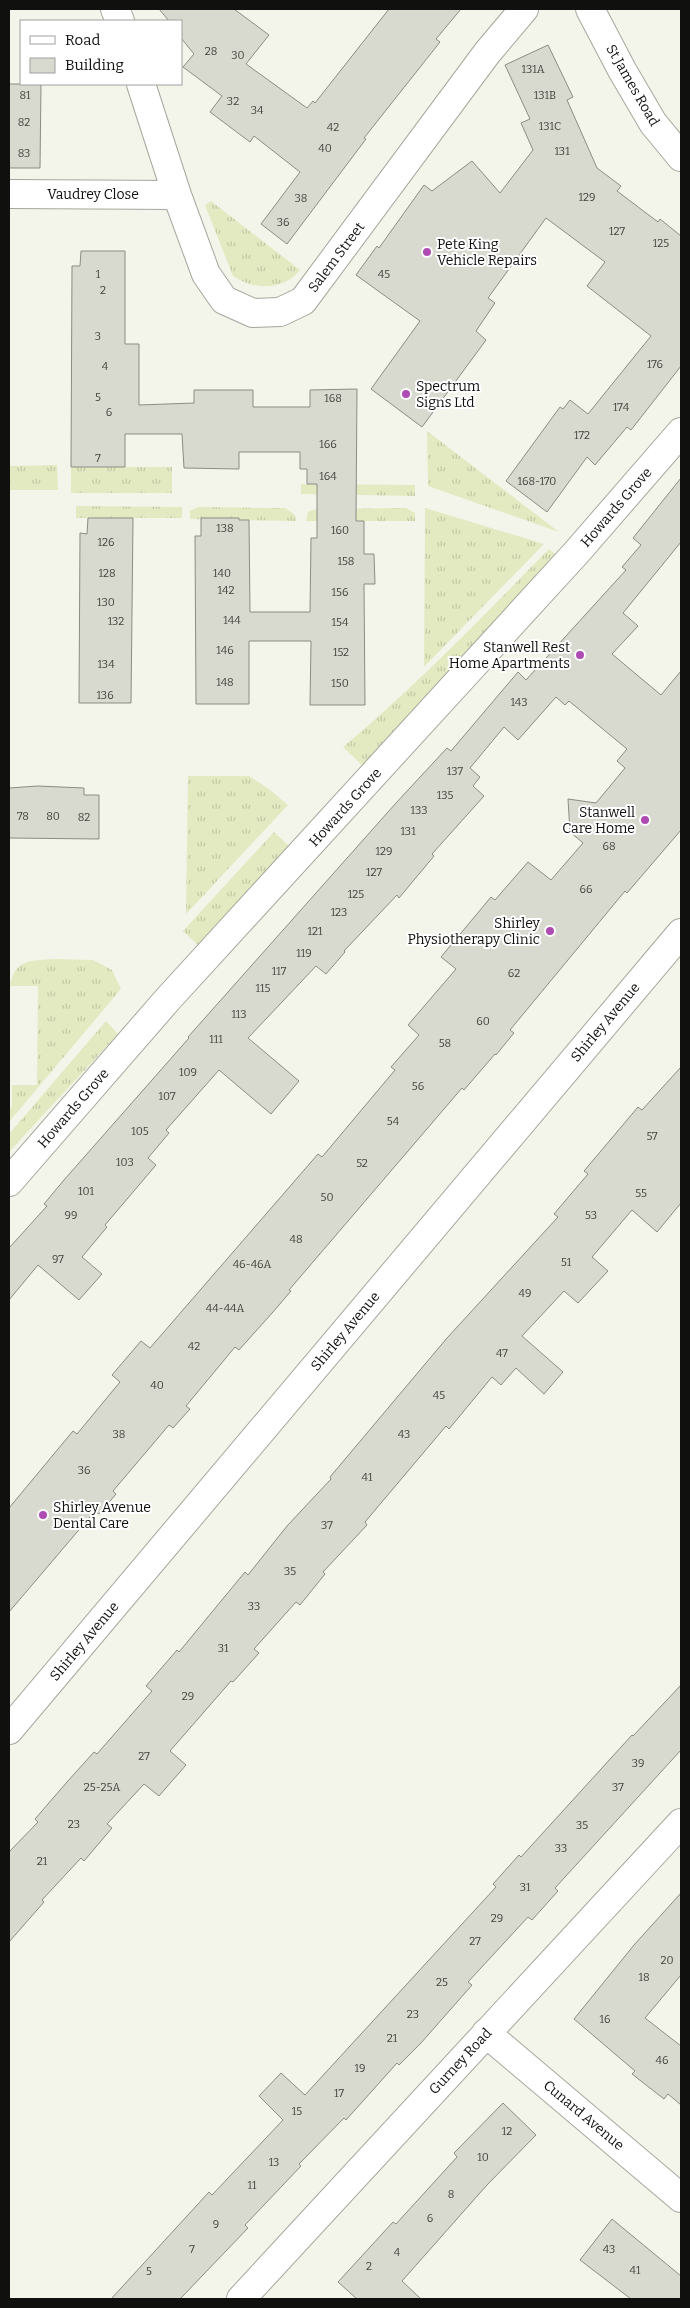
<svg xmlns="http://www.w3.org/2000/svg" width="690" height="2308" viewBox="0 0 690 2308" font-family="Bitter,serif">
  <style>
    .grass { fill: url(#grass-tufts) }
    .building { fill: #d8dad0; stroke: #8b8d84 }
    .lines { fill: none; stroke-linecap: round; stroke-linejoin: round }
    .minor-casing { stroke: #a5a79d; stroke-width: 30 }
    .tertiary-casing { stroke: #a5a79d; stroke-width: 30 }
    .minor { stroke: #fff; stroke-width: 28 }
    .tertiary { stroke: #fff; stroke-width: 28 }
    .poi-dot { fill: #ae4cb3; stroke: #fff; stroke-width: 2 }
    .labels { text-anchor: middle; stroke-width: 4; stroke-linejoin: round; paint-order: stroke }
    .number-label { font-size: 11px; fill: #42433e }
    .street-label { font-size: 14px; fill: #10110e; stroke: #fff }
    .poi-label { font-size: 14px; fill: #10110e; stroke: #fff; text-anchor: start }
  </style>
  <defs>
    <pattern id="grass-tufts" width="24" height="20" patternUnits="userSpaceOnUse" patternTransform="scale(1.25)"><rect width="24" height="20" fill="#e3eac1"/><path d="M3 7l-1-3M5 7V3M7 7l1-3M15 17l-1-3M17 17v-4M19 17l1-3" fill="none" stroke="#c2c8a5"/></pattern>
  </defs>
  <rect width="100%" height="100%" fill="#f3f5ea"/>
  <!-- grass -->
  <path class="grass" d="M211,201L300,270C285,290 254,291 233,276L205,205Z
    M427,431L559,532L428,486Z
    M57,465L58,490H9V466Z
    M71,467H172V493H71Z
    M301,484L415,485V496L301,494Z
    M76,506L182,507V518H76Z
    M198,507L285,508L295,515L296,521L190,519V511Z
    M406,508L415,513V521H306L308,512L316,509Z
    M425,508L544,544L424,667Z
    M549,549L558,556L364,767L343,747C416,686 482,617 549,549Z
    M188,776H249L269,789L288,805L186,914Z
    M274,832L290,847L200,947L183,931Z
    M55,959L93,960L112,970L121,989L9,1122V1108L12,1107V1085H37L38,986H10C15,958 31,961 55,959Z
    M106,1021L118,1034L9,1152V1134Z"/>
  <!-- building -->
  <path class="building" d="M159,9H234L269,35L246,64L307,108L313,101L315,103L389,9H461L436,39L440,42L364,138L366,139L287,244L261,224L300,172L254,136L250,142L210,112L222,96L183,67L194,54L181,38V21H169Z
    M548,45L573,97L567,100L597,168L621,186L617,191L658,222L660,219L681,236V366L631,430L627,427L595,465L587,457L547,512L506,481L560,407L563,409L570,400L588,414L651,336L587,286L605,262L546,218L488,298L495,303L476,331L486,340L422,427L371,389L420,321L356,275L377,246L379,248L424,185L432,191L472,161L500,193L533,150L521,123L530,119L505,65Z
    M9,84H41L40,168H9Z
    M81,251H125V344H139V405L194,403V390H253V407H310V390L357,389L356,521H364V554H374L375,584H364L365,705H310L311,641H249V704H196L195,536H201V518H239V520H249L250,612H310L311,538H317V484H307V469H300V452H239V469L184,468L182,434H125V467H71L72,266H80Z
    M681,478V542L623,613L638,626L612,654L661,695L681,671V830L627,893L625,891L510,1030L514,1033L496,1055L495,1054L464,1090L462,1088L289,1290L291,1291L273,1312L239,1350L235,1347L186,1406L190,1409L173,1428L169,1425L113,1491L116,1494L99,1514L95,1511L9,1612V1508L73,1431L77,1434L120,1382L112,1375L141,1341L150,1348L318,1154L322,1157L395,1070L391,1067L419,1035L408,1025L456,969L441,957L491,897L495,900L528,862L551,880L583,843L570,832L568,799L596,803L625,768L617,761L627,749L569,701L565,705L556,697L518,740L504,727L470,768L480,777L473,786L484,796L432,854L434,856L399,898L397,895L344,951L345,952L326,974L316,966L248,1038L299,1081L271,1114L219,1070L166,1130L169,1133L148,1158L156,1165L105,1225L107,1227L82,1257L102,1274L79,1300L38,1265L9,1300V1248L47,1206L44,1204L64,1180L189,1038L188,1037L396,803L447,748L451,751L518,672L526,680L626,570L622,567L641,545L633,538Z
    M88,518H133L131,703H79L80,533L87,534Z
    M38,786L84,788V795H99V839L9,838V788Z
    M681,1067V1203L657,1232L632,1210L592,1257L608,1271L578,1303L564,1291L522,1336L563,1372L544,1394L516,1368L501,1385L492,1377L449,1429L446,1426L365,1522L367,1525L323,1572L325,1574L300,1605L296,1602L254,1649L259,1653L233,1682L231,1681L170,1751L186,1765L159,1796L144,1784L107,1824L112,1828L84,1861L81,1858L42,1900L44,1902L9,1942V1852L38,1822L35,1819L67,1782L94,1752L97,1754L152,1691L146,1686L177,1650L179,1652L245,1572L248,1575L287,1526L331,1479L330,1477L447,1338L558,1217L554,1214L588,1174L584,1171L638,1107L642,1110Z
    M681,1685V1750L555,1888L558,1891L532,1920L528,1917L468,1982L472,1985L421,2043L399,2065L397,2063L346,2120L344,2118L299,2164L301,2166L245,2225L248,2228L180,2299H111L209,2192L212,2195L283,2120L259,2096L281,2073L305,2095L496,1887L493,1884L519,1855L521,1857L632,1735L633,1736Z
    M681,1893V1975L645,2018L681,2046V2105L668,2094L664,2099L632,2074L635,2071L574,2019L634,1945Z
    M503,2103L536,2135L487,2185L402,2281L421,2299H357L338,2282L393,2222L396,2224L457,2157L454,2153Z
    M612,2219L681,2276V2299H631L580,2260Z"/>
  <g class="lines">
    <defs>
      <path id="minor" d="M115,9L120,21
        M141,84L177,195L206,274L224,300L253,313L280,312L303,301L487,53L524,9
        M9,194L177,195
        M9,1182L168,999L576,553L681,432
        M9,1730L681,933
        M486,2033L681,2198
        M241,2299L681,1823"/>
      <path id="tertiary" d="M590,9L622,70L653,123L681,157"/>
    </defs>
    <!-- minor casing -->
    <use href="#minor" class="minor-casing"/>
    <!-- tertiary casing -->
    <use href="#tertiary" class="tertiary-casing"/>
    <!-- minor -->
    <use href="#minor" class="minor"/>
    <!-- tertiary -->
    <use href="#tertiary" class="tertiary"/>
  </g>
  <!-- markers -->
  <g class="poi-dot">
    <circle cx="427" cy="252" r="5"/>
    <circle cx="406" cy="394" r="5"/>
    <circle cx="580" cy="655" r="5"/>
    <circle cx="645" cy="820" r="5"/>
    <circle cx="550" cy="931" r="5"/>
    <circle cx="43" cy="1515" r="5"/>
  </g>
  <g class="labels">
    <!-- number labels -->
    <g class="number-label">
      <text x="211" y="55">28</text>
      <text x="238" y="59">30</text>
      <text x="533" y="73">131A</text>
      <text x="25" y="99">81</text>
      <text x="545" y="99">131B</text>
      <text x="233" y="105">32</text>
      <text x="257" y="114">34</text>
      <text x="24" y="126">82</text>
      <text x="550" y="130">131C</text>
      <text x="333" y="131">42</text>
      <text x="325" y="152">40</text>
      <text x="562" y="155">131</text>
      <text x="24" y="157">83</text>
      <text x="587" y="201">129</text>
      <text x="301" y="202">38</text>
      <text x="283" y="226">36</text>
      <text x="617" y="235">127</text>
      <text x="661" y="247">125</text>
      <text x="98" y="278">1</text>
      <text x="384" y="278">45</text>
      <text x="103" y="294">2</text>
      <text x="98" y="340">3</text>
      <text x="655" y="368">176</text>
      <text x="105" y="370">4</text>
      <text x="98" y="401">5</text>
      <text x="333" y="402">168</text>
      <text x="621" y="411">174</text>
      <text x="109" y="416">6</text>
      <text x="582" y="439">172</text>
      <text x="328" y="448">166</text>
      <text x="98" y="462">7</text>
      <text x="328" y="480">164</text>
      <text x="537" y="485">168-170</text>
      <text x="225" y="532">138</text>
      <text x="340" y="534">160</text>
      <text x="106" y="546">126</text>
      <text x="346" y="565">158</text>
      <text x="107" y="577">128</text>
      <text x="222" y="577">140</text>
      <text x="226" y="594">142</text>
      <text x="340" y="596">156</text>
      <text x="106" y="606">130</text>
      <text x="232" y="624">144</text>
      <text x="116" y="625">132</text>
      <text x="340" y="626">154</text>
      <text x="225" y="654">146</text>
      <text x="341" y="656">152</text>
      <text x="106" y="668">134</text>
      <text x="225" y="686">148</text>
      <text x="340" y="687">150</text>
      <text x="105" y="699">136</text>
      <text x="519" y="706">143</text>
      <text x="455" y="775">137</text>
      <text x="445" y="799">135</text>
      <text x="419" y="814">133</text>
      <text x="23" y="820">78</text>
      <text x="53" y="820">80</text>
      <text x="84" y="821">82</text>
      <text x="408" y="835">131</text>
      <text x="609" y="850">68</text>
      <text x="384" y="855">129</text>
      <text x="374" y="876">127</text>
      <text x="586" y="893">66</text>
      <text x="356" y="898">125</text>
      <text x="339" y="916">123</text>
      <text x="315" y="935">121</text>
      <text x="304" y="957">119</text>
      <text x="279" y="975">117</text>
      <text x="514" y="977">62</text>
      <text x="263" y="992">115</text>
      <text x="239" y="1018">113</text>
      <text x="483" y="1025">60</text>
      <text x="216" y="1043">111</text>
      <text x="445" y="1047">58</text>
      <text x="188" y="1076">109</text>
      <text x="418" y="1090">56</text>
      <text x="167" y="1100">107</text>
      <text x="393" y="1125">54</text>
      <text x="140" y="1135">105</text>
      <text x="652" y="1140">57</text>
      <text x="125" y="1166">103</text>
      <text x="362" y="1167">52</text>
      <text x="86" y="1195">101</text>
      <text x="641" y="1197">55</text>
      <text x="327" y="1201">50</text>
      <text x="71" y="1219">99</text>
      <text x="591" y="1219">53</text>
      <text x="296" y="1243">48</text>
      <text x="58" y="1263">97</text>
      <text x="566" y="1266">51</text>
      <text x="252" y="1268">46-46A</text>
      <text x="525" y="1297">49</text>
      <text x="225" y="1312">44-44A</text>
      <text x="194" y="1350">42</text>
      <text x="502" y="1357">47</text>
      <text x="157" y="1389">40</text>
      <text x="439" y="1399">45</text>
      <text x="119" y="1438">38</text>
      <text x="404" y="1438">43</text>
      <text x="84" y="1474">36</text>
      <text x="367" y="1481">41</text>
      <text x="327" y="1529">37</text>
      <text x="290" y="1575">35</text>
      <text x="254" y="1610">33</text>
      <text x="223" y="1652">31</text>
      <text x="188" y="1700">29</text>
      <text x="144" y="1760">27</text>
      <text x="638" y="1767">39</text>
      <text x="102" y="1791">25-25A</text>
      <text x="618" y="1791">37</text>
      <text x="74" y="1828">23</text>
      <text x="582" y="1829">35</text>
      <text x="561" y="1852">33</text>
      <text x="42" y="1865">21</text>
      <text x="525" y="1891">31</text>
      <text x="497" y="1922">29</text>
      <text x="475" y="1945">27</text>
      <text x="667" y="1964">20</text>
      <text x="644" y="1981">18</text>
      <text x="442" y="1986">25</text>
      <text x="413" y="2018">23</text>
      <text x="605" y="2023">16</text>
      <text x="392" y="2042">21</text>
      <text x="662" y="2064">46</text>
      <text x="360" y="2072">19</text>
      <text x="339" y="2097">17</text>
      <text x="297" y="2115">15</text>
      <text x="507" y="2135">12</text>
      <text x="483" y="2161">10</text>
      <text x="274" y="2166">13</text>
      <text x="252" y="2189">11</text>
      <text x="451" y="2198">8</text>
      <text x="430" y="2222">6</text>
      <text x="216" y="2228">9</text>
      <text x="192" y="2253">7</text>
      <text x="609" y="2253">43</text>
      <text x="397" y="2256">4</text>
      <text x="369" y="2270">2</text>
      <text x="635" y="2274">41</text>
      <text x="149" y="2275">5</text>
    </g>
    <!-- street labels -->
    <g class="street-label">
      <text transform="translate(633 85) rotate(60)" y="5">St James Road</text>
      <text x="93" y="199">Vaudrey Close</text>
      <text transform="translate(336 257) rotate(-53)" y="5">Salem Street</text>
      <text transform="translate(616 507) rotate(-49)" y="5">Howards Grove</text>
      <text transform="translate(345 807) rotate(-48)" y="5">Howards Grove</text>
      <text transform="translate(605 1022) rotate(-50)" y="5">Shirley Avenue</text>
      <text transform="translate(73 1108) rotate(-49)" y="5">Howards Grove</text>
      <text transform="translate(345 1331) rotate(-50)" y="5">Shirley Avenue</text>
      <text transform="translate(84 1641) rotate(-50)" y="5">Shirley Avenue</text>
      <text transform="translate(460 2061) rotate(-47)" y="5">Gurney Road</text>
      <text transform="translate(584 2115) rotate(40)" y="5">Cunard Avenue</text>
    </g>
    <!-- poi labels -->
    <g class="poi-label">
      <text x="437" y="249">Pete King<tspan x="437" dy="16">Vehicle Repairs</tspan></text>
      <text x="416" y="391">Spectrum<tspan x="416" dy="16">Signs Ltd</tspan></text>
      <text x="570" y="652" text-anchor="end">Stanwell Rest<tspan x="570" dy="16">Home Apartments</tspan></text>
      <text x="635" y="817" text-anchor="end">Stanwell<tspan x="635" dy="16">Care Home</tspan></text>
      <text x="540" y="928" text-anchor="end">Shirley<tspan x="540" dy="16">Physiotherapy Clinic</tspan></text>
      <text x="53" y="1512">Shirley Avenue<tspan x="53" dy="16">Dental Care</tspan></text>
    </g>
  </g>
  <!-- border -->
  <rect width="690" height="2308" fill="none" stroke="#10110e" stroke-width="20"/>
  <!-- legend -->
  <rect x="20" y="20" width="162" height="65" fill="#ffffff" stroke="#9fa09f"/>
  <rect x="30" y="36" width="25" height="8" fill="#ffffff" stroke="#9fa09f"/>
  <text x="65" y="45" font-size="15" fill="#10110e">Road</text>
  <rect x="30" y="58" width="25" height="15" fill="#d8dad0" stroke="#9fa09f"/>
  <text x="65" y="70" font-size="15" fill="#10110e">Building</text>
</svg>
